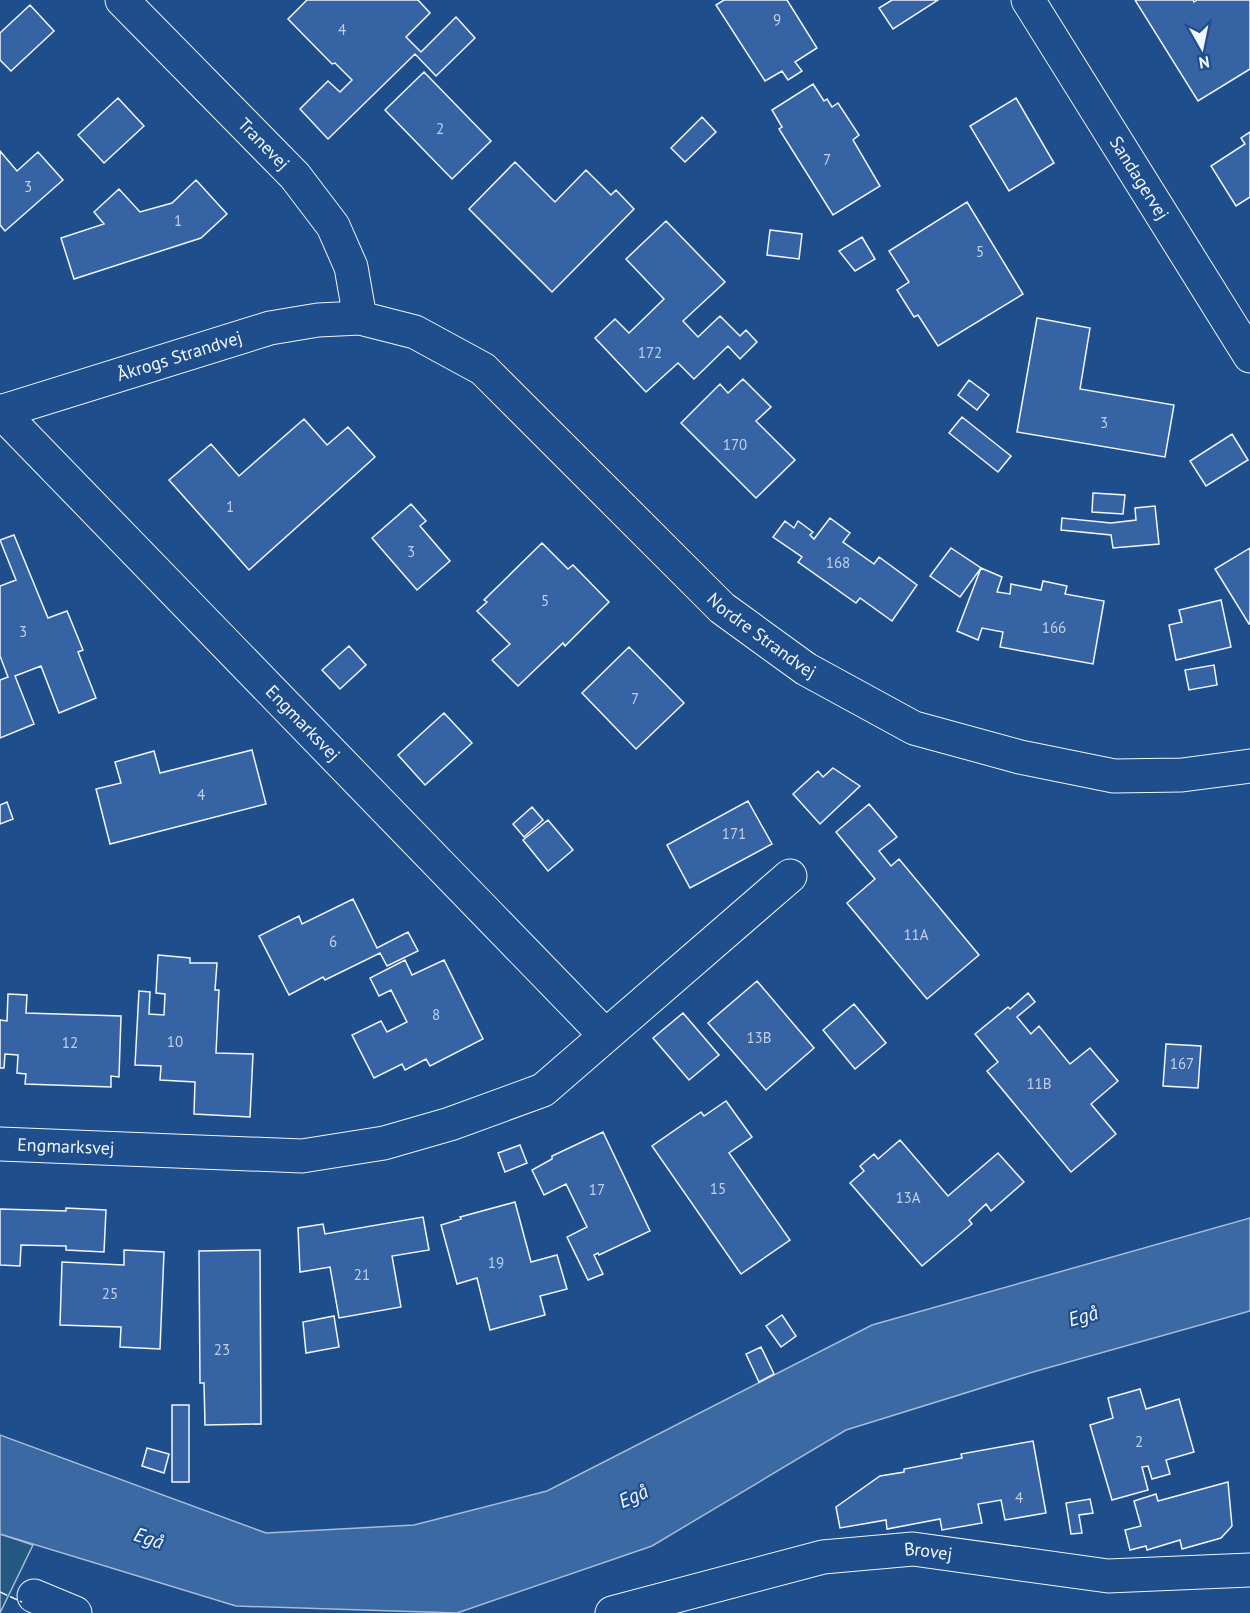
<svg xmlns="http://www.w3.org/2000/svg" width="1250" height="1613" viewBox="0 0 1250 1613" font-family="'PT Sans',sans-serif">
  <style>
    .green { fill: #245a82; stroke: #a8bbd7; stroke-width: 1.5 }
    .water { fill: #3b69a3; stroke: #a8bbd7; stroke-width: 1.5 }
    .building { fill: #3563a3; stroke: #f2f6ff; stroke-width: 1.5 }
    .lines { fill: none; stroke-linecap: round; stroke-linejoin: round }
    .minor-casing { stroke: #f2f6ff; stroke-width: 35 }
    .minor { stroke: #1f4e8c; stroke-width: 33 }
    .fence { stroke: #f2f6ff; stroke-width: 1.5; stroke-dasharray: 8 3; stroke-linecap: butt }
    .labels { text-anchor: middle; stroke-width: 4.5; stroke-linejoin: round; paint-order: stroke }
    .number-label { font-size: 15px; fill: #c3d1e8 }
    .street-label { font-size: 18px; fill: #f2f6ff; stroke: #1f4e8c }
    .water-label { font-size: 20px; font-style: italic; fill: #f2f6ff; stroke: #1f4e8c }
  </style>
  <rect width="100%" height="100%" fill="#1f4e8c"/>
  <!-- green -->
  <path class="green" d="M0,1534L33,1545L0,1613Z"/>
  <!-- water -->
  <path class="water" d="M1250,1218V1311L1033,1372L846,1430L652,1546L457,1613L236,1606L0,1534V1435L266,1533L414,1525L547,1491L872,1325Z"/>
  <!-- building -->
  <path class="building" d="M307,0H418L430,13L406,37L421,52L456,17L475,38L436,76L415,54L328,139L300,109L328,81L340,92L352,80L335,63L332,64L288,19Z
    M724,0H787L817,48L795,62L802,71L788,80L782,71L765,81L716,5Z
    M892,0H938L893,29L879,8Z
    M1135,0H1193L1194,2L1197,0H1250V69L1198,101Z
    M30,5L54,31L11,71L0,60V33Z
    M424,72L491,141L452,179L385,110Z
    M813,84L824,101L827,99L832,107L838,103L859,135L853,140L880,186L833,215L779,129L782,127L772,110Z
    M118,98L144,126L104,163L78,135Z
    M1016,98L1054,163L1009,191L970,126Z
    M702,117L716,132L685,162L671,148Z
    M1250,132V197L1236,206L1211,166L1245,144L1241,138Z
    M0,151L17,171L38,152L63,180L5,231L0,225Z
    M515,162L555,202L586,170L611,195L616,190L634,209L552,292L469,209Z
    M196,180L227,214L201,238L74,279L61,238L104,224L94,212L119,189L140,212L172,203Z
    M967,202L1023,294L938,346L918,315L914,317L897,290L909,282L889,251Z
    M666,221L725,282L683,321L698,337L720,316L740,336L746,330L757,342L740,359L728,346L694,379L678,363L646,392L595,338L615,319L629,333L664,299L626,259Z
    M770,230L802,234L799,259L767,255Z
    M862,237L875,259L855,271L839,251Z
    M1037,318L1090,328L1080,389L1174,405L1165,457L1017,432Z
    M743,379L771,407L756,421L795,460L756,498L681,423L720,384L728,393Z
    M969,380L989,395L977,410L958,395Z
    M962,417L1011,456L998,472L949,433Z
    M304,419L327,445L348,427L375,457L249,570L169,480L211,444L239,476Z
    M1232,434L1248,460L1206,486L1190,461Z
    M1093,493L1125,495L1123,514L1092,512Z
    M411,504L426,521L420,526L450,561L417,590L372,538Z
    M1155,506L1159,544L1113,548L1111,535L1061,530L1062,518L1111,523L1136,520L1135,508Z
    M830,518L850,533L843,542L874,564L879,557L917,585L892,621L860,598L856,603L798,562L802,557L773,537L785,521L794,528L798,521L813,532L810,535L814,539Z
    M14,535L48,618L67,611L83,650L78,652L96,698L59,713L41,666L15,676L34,724L0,738V680L8,677L0,656V586L16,580L0,540Z
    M542,543L568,569L573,565L609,602L565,646L563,643L518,686L492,660L510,644L477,611L487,602L484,600Z
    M951,548L981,568L960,597L930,576Z
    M1250,548V624H1249L1215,569Z
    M981,568L1002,577L997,592L1010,594L1011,584L1041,590L1043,581L1067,586L1065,594L1104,601L1093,664L1000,647L1003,632L982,628L978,640L957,631Z
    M1221,600L1231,647L1176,660L1169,625L1182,622L1179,610Z
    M349,646L366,665L340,689L322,670Z
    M629,647L684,703L636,749L582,693Z
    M1214,665L1217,685L1189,690L1185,670Z
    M444,713L472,743L425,785L398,755Z
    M252,750L266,804L110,844L96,789L121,783L115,762L154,751L160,773Z
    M833,768L860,786L820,824L793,794L818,771L823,777Z
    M748,801L772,844L690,888L667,845Z
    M7,802L13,819L0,824V805Z
    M869,804L897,837L879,851L891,866L899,859L979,955L927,999L847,903L875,879L836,832Z
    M532,807L543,820L524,837L513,824Z
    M548,820L573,850L548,871L523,840Z
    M353,899L377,948L408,932L418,951L387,966L380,953L325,980L323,977L289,995L259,936L299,916L302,924Z
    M158,955L190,958V963H217L215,990H219L216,1053L253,1054L250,1117L194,1114L195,1082L160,1080L161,1066L135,1065L139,991L150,992L149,1014L164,1015L165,994L156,993Z
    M405,960L412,975L444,960L483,1039L430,1066L426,1059L405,1070L402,1064L374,1078L352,1035L381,1021L387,1032L407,1022L391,990L379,996L370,978Z
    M757,981L814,1048L766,1090L708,1023Z
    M1028,993L1035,1002L1017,1017L1031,1034L1039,1026L1070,1064L1090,1048L1118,1081L1091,1104L1116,1134L1071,1172L987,1071L998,1062L975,1034L1008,1007L1010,1009Z
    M8,994L27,995L26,1013L121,1016L119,1077L111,1076V1087L25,1084L26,1074L17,1073L18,1055L5,1054L4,1068H0V1020L7,1021Z
    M854,1004L886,1043L855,1069L823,1030Z
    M683,1013L719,1055L689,1080L653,1038Z
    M1166,1044L1201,1046L1198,1088L1163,1086Z
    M726,1101L752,1137L729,1153L790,1240L741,1274L652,1146L701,1112L704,1116Z
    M603,1132L650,1231L599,1255L598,1253L594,1255L603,1274L588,1280L567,1237L587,1227L566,1184L544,1195L532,1170L552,1159V1156Z
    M900,1140L948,1196L998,1153L1024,1182L991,1211L986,1204L969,1220L972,1224L922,1266L850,1183L864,1171L860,1166L874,1154L878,1159Z
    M520,1145L527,1163L505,1172L498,1153Z
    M515,1202L531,1262L557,1255L567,1289L540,1296L545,1315L490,1330L477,1278L457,1284L441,1225L461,1219L460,1217Z
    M66,1208L106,1210L104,1252L66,1250V1246L21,1245L20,1266L0,1265V1209L66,1211Z
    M423,1217L429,1250L392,1256L401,1307L339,1318L330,1267L300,1272L298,1228L323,1224L325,1234Z
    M124,1250L164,1252L160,1349L120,1347L121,1327L60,1325L62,1262L124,1265Z
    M260,1250L261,1424L205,1425L204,1383H200L199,1251Z
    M782,1315L796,1336L781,1347L766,1326Z
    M334,1316L339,1347L306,1353L303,1322Z
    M761,1347L774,1374L759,1382L746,1354Z
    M1140,1389L1146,1409L1179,1399L1194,1452L1166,1460L1170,1474L1152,1479L1148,1466L1142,1467L1148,1490L1112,1500L1090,1425L1113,1418L1108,1398Z
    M172,1405H189V1482H172Z
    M1033,1441L1046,1513L1005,1520L1001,1500L978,1504L982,1523L942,1530L940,1519L887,1529L886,1520L840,1528L836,1507L880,1476L904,1472V1469L962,1458L961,1454Z
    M147,1448L169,1454L164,1473L142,1466Z
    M1228,1482L1232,1526L1221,1538L1182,1549L1180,1540L1147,1550L1146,1546L1130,1550L1125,1530L1141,1526L1134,1501L1156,1494L1158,1501Z
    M1090,1499L1093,1513L1079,1515L1082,1533L1071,1534L1066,1503Z"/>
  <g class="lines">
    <defs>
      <g id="minor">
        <path id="s1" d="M122,0L295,176L333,226L351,267L360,318"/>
        <path id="s2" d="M1028,0L1250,356"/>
        <path id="s3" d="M0,411L605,1035"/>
        <path id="s4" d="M0,412L270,328L318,320L360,318L415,332L483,369L722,608L806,669L914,728L1020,757L1114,776L1182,775L1250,766"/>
        <path id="s5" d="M0,1144L302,1156L384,1143L450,1124L543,1090L790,876"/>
        <path d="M34,1596L75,1613"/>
        <path id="s6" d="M612,1613L823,1557L913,1549L1108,1576L1250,1570"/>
      </g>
    </defs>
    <!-- minor casing -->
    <use href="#minor" class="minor-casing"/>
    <!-- minor -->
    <use href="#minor" class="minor"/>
    <!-- fence -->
    <path class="fence" d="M0,1592L22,1602"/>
  </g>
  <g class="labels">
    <!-- number labels -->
    <g class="number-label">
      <text x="777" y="25">9</text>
      <text x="342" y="35">4</text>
      <text x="440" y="134">2</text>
      <text x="827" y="165">7</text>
      <text x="28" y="192">3</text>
      <text x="178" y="226">1</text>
      <text x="980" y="257">5</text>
      <text x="650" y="358">172</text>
      <text x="1104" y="428">3</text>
      <text x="735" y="450">170</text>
      <text x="230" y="512">1</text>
      <text x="411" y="557">3</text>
      <text x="838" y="568">168</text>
      <text x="545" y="606">5</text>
      <text x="1054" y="633">166</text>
      <text x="23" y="637">3</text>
      <text x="635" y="704">7</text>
      <text x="201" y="800">4</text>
      <text x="734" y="839">171</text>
      <text x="916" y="940">11A</text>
      <text x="333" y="947">6</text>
      <text x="436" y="1020">8</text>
      <text x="759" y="1043">13B</text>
      <text x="175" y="1047">10</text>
      <text x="70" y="1048">12</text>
      <text x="1182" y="1069">167</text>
      <text x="1039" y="1089">11B</text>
      <text x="718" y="1194">15</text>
      <text x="597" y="1195">17</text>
      <text x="908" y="1203">13A</text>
      <text x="496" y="1268">19</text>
      <text x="362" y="1280">21</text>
      <text x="110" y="1299">25</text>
      <text x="222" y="1355">23</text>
      <text x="1139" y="1447">2</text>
      <text x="1019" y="1503">4</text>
    </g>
    <!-- street labels -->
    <g class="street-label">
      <text dy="6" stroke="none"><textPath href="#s1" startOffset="202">Tranevej</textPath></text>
      <text dy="6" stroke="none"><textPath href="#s2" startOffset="210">Sandagervej</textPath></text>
      <text dy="6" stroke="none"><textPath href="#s4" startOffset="188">Åkrogs Strandvej</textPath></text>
      <text dy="6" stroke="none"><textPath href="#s4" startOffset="894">Nordre Strandvej</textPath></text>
      <text dy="6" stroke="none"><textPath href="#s3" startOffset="435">Engmarksvej</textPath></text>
      <text dy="6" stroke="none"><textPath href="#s5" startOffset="66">Engmarksvej</textPath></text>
      <text dy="6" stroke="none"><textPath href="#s6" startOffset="324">Brovej</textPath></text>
    </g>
    <!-- water labels -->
    <g class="water-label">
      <text transform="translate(1083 1316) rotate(-16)" y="7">Egå</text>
      <text transform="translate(633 1496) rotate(-24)" y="7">Egå</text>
      <text transform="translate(149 1538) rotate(18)" y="7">Egå</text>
    </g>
  </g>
  <!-- north arrow -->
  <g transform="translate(1202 48) rotate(171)" stroke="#1f4e8c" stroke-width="4.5" paint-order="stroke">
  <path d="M0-4.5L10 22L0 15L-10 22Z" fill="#f2f6ff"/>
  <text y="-9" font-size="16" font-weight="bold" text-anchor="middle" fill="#f2f6ff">N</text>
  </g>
</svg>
